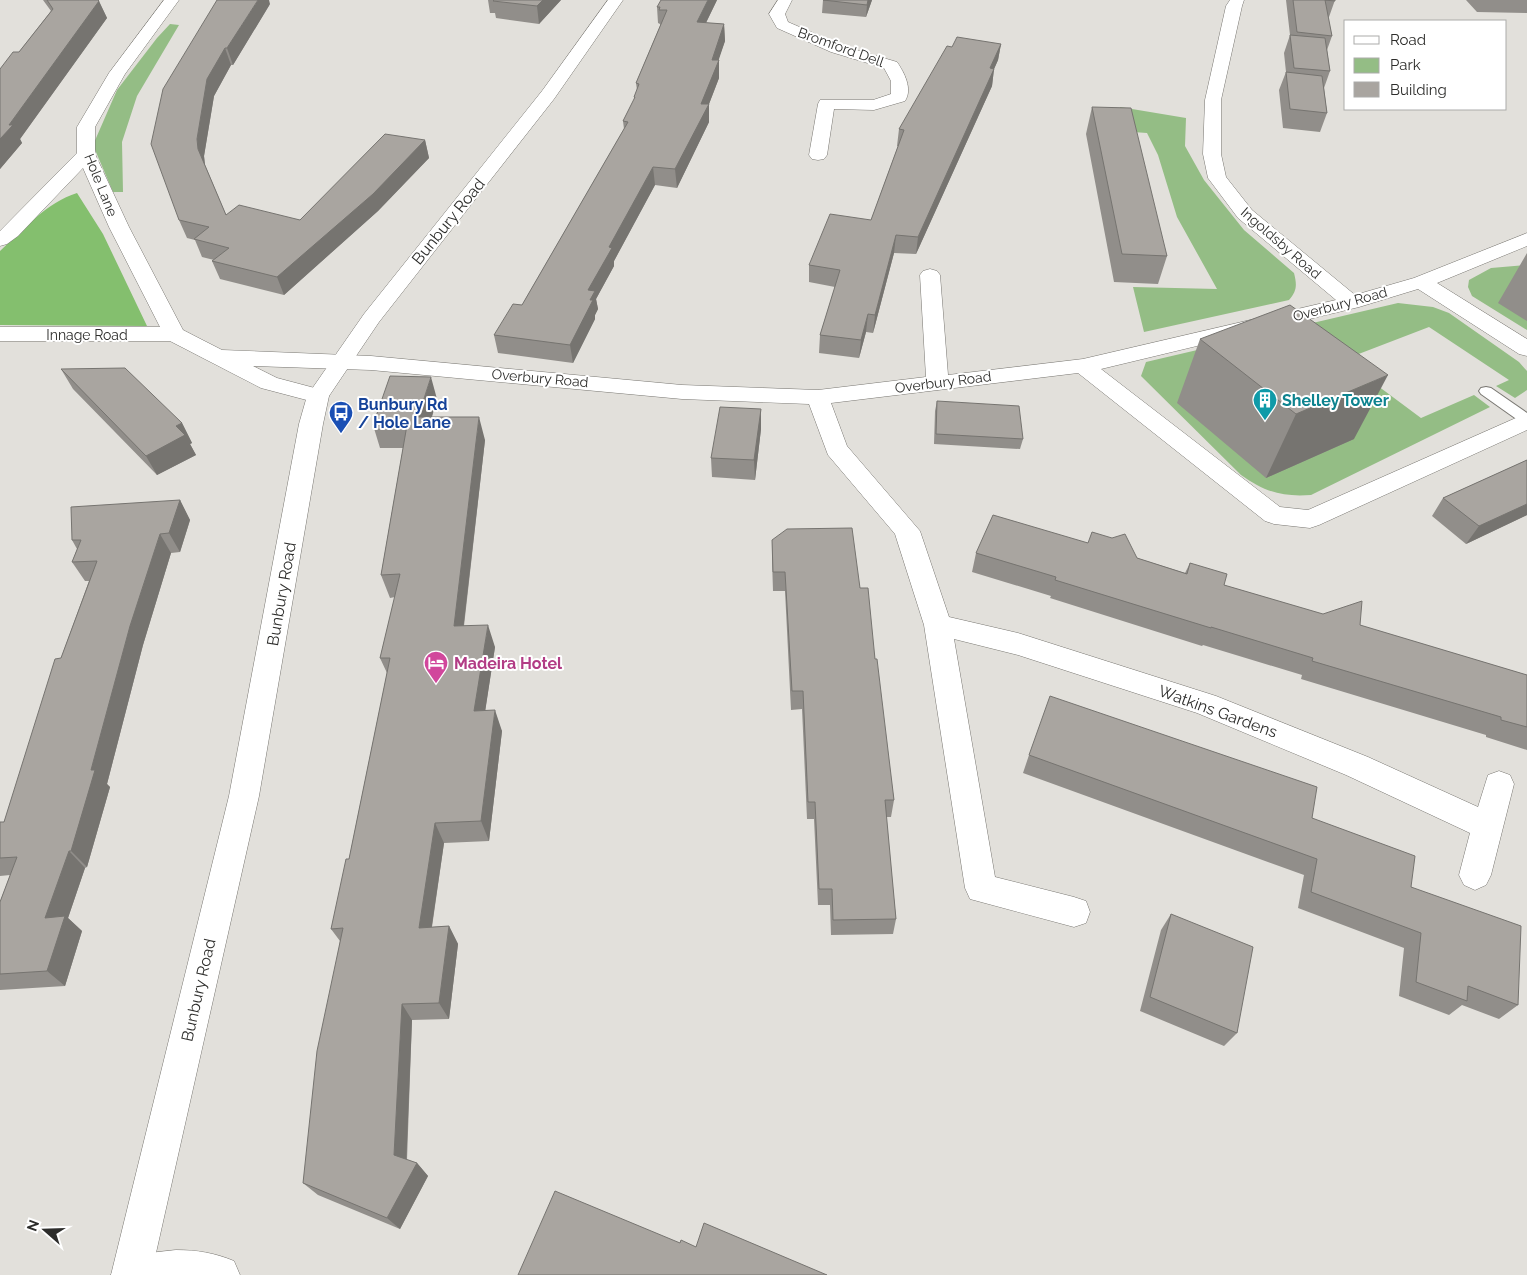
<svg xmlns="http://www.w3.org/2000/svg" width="1527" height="1275" viewBox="0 0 1527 1275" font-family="Raleway,sans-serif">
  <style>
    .green { fill: #94bd85 }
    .forest { fill: #84bf6e }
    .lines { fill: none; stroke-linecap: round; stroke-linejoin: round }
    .service-casing { stroke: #797772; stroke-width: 2 }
    .minor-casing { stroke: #797772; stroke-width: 1 }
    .secondary-casing { stroke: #797772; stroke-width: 1 }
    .service { fill: #fff; fill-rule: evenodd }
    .minor { fill: #fff; fill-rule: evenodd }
    .secondary { fill: #fff; fill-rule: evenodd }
    .wall { fill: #918e8a }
    .shaded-wall { fill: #767470 }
    .building { fill: #a9a5a0; stroke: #767470 }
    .labels { text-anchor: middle; stroke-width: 4; stroke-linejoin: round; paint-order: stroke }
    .far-street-label { font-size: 14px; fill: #2d2d2b; stroke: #fff }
    .street-label { font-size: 16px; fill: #2d2d2b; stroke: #fff }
    .culture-label { font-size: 16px; font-weight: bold; fill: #0d838f; stroke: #fff; text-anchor: start }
    .transit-label { font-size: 16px; font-weight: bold; fill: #164399; stroke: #fff; text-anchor: start }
    .hotel-label { font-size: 16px; font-weight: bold; fill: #b23c85; stroke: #fff; text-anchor: start }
  </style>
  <rect width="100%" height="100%" fill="#e2e0db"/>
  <!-- green -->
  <path class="green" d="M170,24L179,25L137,96L122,142L123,192H113L93,145L117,90L157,38Z
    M1120,107L1186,118L1185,146L1204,180L1244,230L1294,273C1297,285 1297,291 1289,300L1144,332L1133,287L1217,289L1177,217L1158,155L1147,133L1119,131Z
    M1527,265V330L1472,296L1468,287L1469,280L1491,268Z
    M1398,303L1433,307L1449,313L1519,362L1527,371V390L1515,398L1496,386L1509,380L1429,327L1343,360L1421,418L1474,395L1490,407L1311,495C1282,497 1265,492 1241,475L1141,376L1146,362Z"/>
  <!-- forest -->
  <path class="forest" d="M77,193L103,234L147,326L0,325V251C23,230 47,202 77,193Z"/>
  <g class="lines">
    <defs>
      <path id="service" d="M1486,387L1491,388L1527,413V425L1522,423L1481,394L1479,391L1481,388Z"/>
      <path id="minor" d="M164,0H179L125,74L95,127V154L129,227L183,330L222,350L371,356L682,385L818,390L926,377L920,275L923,271L930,269L937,271L940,275L948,375L1083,359L1336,300L1238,218L1208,178L1203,154L1205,100L1226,6L1230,0H1244L1242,6L1221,100V154L1226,177L1252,210L1355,295L1414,278L1527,233V246L1437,283L1527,339V356L1519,354L1418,289L1359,307L1101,369L1280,507L1308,510L1527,413V430L1319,525L1310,528L1274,524L1265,521L1078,373L831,403L847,446L920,531L949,617L1018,633L1216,696L1368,757L1478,807L1488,775L1499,771L1510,775L1514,784L1491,875L1486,885L1475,890L1464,885L1459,875L1470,833L1346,775L1197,713L1018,655L954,639L995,877L1074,897L1086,901L1090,912L1086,923L1074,927L970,899L965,888L924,625L895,534L828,455L809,404L682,399L371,370L253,366L277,378L326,391L329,396L326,401L318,403L261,388L170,341H0V327H160L109,227L83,168L18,236L7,244L0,246V231L77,153V127L109,73Z
        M778,0H792L785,14L788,22L843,46L897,62C904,72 913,89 905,101L874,110L834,109L827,155L824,159L818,160L812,159L809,155L818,104L820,100H873L891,94V81L884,68L831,52L777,28L769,14Z
        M176,1250C197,1250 215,1253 234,1261L240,1275H111L117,1261L131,1255Z"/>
      <path id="secondary" d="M608,0H623L554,99L379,322L329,396L323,424L259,796L151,1275H111L229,796L299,424L307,396L364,314L542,91Z"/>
    </defs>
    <!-- service casing -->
    <use href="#service" class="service-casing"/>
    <!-- minor casing -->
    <use href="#minor" class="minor-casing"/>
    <!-- secondary casing -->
    <use href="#secondary" class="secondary-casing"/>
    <!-- service -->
    <use href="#service" class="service"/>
    <!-- minor -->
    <use href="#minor" class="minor"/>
    <!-- secondary -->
    <use href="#secondary" class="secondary"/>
  </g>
  <!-- wall -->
  <path class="wall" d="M43,0H98L107,18L20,139L22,143L0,169V69L19,52L51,11Z
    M488,0H561L539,24L496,18L495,13H490Z
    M717,0L706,23L724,24L725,41L718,60H719V78L709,104V122L677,188L655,185L614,261V266L596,299L598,309L595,315V319L573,363L498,353L494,335L522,305L624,129L623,121L634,100V97L637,90L636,83L660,26V24L658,23L657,7Z
    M823,0H872L866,17L822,13Z
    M1286,0H1335L1329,17H1328L1332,36L1327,50L1330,71L1324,88L1327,113L1320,132L1283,128L1279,90L1286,72L1284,53L1290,35Z
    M1466,0H1527V13L1477,12Z
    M270,4L233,65H231L214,96L204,156L205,165L226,215L300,220L425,140L429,158L378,211L284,295L220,279L212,261L214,260L202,257L195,240L187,238L179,220L163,89Z
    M1001,44L998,60L994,69L992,86L916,254L894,253L873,333L866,332L859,358L819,353L820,335L835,287L809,282V265L871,220L898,146H897L899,129L952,47Z
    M1092,107L1167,256L1158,284L1114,282L1086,134Z
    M1527,253V321L1498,303Z
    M1200,339L1354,439L1266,478L1177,403Z
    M61,369L182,423L192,443L190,444L196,455L157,475L73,389Z
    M437,399L432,417L485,440L464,626L495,647L485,711L502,731L489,841L444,843L432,927L449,926L458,944L449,1019L412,1020L407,1160L417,1163L428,1176L400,1229L318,1195L303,1183L340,941L331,929L349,859L387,673L380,658L395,597L390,598L381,575L403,448H380L373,425Z
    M937,401L1023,439L1020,449L934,444L935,411Z
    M761,409V429L755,480L712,477L711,458Z
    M1527,460V515L1466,544L1432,516L1443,498Z
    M180,500L190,520L180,552L171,553L143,645L107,784L110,787L87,867L85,868L68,918L82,931L65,986L0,990V902L10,875L0,876V822H4L61,658L89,581H85L72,562L77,549L72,540Z
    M772,540L860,588L875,659L894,800L891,817H886L896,919L893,934L831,935L830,905H818L814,819H807L802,709L791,710L785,591H773L772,560Z
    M976,553L1137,558L1185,573L1190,563L1224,585L1527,675V750L1486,737V735L1301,679L1302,675L1203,645L1202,646L1050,598L1051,596L972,572Z
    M1029,755L1312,818L1411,887L1518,1005L1499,1019L1462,1005L1449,1015L1399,996L1404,948L1298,908L1304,875L1023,773Z
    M1171,914L1237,1033L1224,1046L1140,1011L1161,930Z"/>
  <!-- shaded-wall -->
  <path class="shaded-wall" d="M258,0H269L270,4L233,65L227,48Z
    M543,0H561L539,24L537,6Z
    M708,0H717L698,39L697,22Z
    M868,0H872L866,17L867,5Z
    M99,1L107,18L20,139L22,143L0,169V139L9,125Z
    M724,24L725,41L716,68L719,60V78L709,104V122L677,188L675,169L701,104L712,60Z
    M1001,44L998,60L987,85L990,68Z
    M225,48L231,65L214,96L204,156L205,166L198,149L197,139L207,79Z
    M994,69L992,86L916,254L918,237Z
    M425,140L429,158L378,211L284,295L277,277Z
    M653,167L655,185L614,261V266L596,299L598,309L595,315V319L573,363L570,345L588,290L609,247Z
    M896,235L894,253L873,333L875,315Z
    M868,314L866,332L859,358L861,340Z
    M1388,375L1354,439L1266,478L1296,414Z
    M431,377L437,399L425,439L418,417Z
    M761,409V429L755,480L754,460Z
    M479,417L485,440L461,648L454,626Z
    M182,423L192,443L190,444L196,455L157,475L146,456L176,426Z
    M180,500L190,520L180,552L169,533Z
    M1527,504V515L1466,544L1479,526Z
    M160,534L171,553L143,645L107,784L110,787L87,867L71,851L91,770L130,626Z
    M488,625L495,647L482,732L474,711Z
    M495,710L502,731L489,841L481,821Z
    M435,823L444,843L429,945L419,928Z
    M69,851L85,868L68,918L82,931L65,986L47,971L45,918Z
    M449,926L458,944L449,1019L439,1003Z
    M402,1004L412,1020L406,1168L394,1155Z
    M417,1163L428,1176L400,1229L387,1218Z"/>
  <!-- building -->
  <path class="building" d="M47,0H98L99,1L9,125H13L0,139V69L13,52H19L53,9Z
    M217,0H258L227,48H225L207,79L197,139L198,149L226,215L239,205L300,220L385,134L425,140L373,194L277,277L212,261L229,248L194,239L209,227L179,220L151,144L163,89Z
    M494,0H543L537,6L493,1Z
    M661,0H708L697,22L724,24L712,60H719L701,104H709L675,169L653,167L609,247L612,248L588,290L595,291L590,300H593L570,345L494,335L513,304L522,305L628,122L623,121L635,97H634L639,84L636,83L667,10H659L660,7H657Z
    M823,0H868L867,5Z
    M1293,0H1335V1L1325,0L1332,36L1297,32Z
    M1290,35L1325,38L1330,71L1294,68Z
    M957,37L1001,44L990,68L994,69L918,237L896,235L875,315L868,314L861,340L820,335L840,270L809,265L830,214L871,220L904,130L899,129L947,46L952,47Z
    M1286,72L1322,76L1327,113L1290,109Z
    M1092,107L1131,108L1167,256L1122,254Z
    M1290,305L1388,375L1296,414L1200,339Z
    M125,368L182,423L176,426L185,435L146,456L61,369Z
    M390,376L431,377L418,417H479L454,626L488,625L474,711L495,710L481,821L435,823L419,928L449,926L439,1003L402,1004L394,1155L417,1163L387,1218L303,1183L317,1051L343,928L331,929L346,859H349L390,658H380L400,574L381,575L407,425H373Z
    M937,401L1019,406L1023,439L936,434Z
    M720,407L761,409L754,460L711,458Z
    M1527,460V504L1479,526L1443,498Z
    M180,500L169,533L160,534L130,626L91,770H95L71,851H69L45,918L65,916L47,971L0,974V902L17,857L0,858V822H4L55,659L61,658L97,561L72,562L81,540H72L71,507Z
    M993,515L1088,543L1092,532L1112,538L1125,534L1137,558L1187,574L1190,563L1227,574L1224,585L1323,614L1362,601L1360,625L1527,675V727L1501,720V717L1312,661L1313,658L1211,627V628L1055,580L1056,577L976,553Z
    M852,528L860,588H868L875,659H877L894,800H885L896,919L833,920L832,889H819L815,802H808L803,691H792L785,572H773L772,540L787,529Z
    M1050,696L1317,787L1312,818L1415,856L1411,887L1521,926L1518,1005L1468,986L1467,1001L1416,982L1421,933L1311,892L1317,859L1029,755Z
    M1171,914L1253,947L1237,1033L1150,997Z
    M555,1191L680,1243L681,1240L696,1247L704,1223L827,1275H518Z"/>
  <!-- icons -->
  <defs>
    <symbol id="building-pin" viewBox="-11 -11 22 30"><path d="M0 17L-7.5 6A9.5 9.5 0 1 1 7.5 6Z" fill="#0f9aa8" stroke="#fff"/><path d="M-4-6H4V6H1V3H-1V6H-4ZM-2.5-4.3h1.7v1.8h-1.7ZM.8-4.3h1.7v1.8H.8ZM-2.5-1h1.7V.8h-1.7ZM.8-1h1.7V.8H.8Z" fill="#fff"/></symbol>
    <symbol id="bus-pin" viewBox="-11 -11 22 30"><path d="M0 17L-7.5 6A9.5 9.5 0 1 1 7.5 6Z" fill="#1a4fb4" stroke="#fff"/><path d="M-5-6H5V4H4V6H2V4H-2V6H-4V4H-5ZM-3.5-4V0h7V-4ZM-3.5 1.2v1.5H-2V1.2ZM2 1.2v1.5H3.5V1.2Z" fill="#fff"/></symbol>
    <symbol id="hotel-pin" viewBox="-11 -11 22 30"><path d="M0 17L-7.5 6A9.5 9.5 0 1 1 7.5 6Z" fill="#d1479c" stroke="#fff"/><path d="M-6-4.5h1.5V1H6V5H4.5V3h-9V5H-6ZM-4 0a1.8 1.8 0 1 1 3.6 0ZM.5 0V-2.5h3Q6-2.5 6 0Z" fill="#fff"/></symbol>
  </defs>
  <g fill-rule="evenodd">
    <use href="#building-pin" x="1251" y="386" width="28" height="38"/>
    <use href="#bus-pin" x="327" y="399" width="28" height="38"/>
    <use href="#hotel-pin" x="422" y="649" width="28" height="38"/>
  </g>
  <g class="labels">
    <!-- far-street labels -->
    <g class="far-street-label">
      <text transform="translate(841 47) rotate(20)" y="5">Bromford Dell</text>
      <text transform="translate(101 185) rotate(68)" y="5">Hole Lane</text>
      <text transform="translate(1281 243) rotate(41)" y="5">Ingoldsby Road</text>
      <text transform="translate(1340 304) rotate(-15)" y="5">Overbury Road</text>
      <text x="87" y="340">Innage Road</text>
      <text transform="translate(540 378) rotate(5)" y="5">Overbury Road</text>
      <text transform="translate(943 382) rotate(-7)" y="5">Overbury Road</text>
    </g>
    <!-- street labels -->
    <g class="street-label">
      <text transform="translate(448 221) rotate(-51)" y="6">Bunbury Road</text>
      <text transform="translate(281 594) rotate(-80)" y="6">Bunbury Road</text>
      <text transform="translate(1218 711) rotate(20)" y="6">Watkins Gardens</text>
      <text transform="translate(198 990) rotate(-77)" y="6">Bunbury Road</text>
    </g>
    <!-- culture labels -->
    <g class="culture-label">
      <text x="1282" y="406">Shelley Tower</text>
    </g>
    <!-- transit labels -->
    <g class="transit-label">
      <text x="358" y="410">Bunbury Rd<tspan x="358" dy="18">/ Hole Lane</tspan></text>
    </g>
    <!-- hotel labels -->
    <g class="hotel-label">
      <text x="454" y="669">Madeira Hotel</text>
    </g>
  </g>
  <!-- legend -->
  <rect x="1344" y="20" width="162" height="90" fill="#ffffff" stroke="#ababaa"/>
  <rect x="1354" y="36" width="25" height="8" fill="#ffffff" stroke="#ababaa"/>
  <text x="1390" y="45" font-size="15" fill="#2d2d2b">Road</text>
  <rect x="1354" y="58" width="25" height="15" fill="#94bd85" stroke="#ababaa"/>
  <text x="1390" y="70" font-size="15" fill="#2d2d2b">Park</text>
  <rect x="1354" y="82" width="25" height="15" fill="#a9a5a0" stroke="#ababaa"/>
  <text x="1390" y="95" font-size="15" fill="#2d2d2b">Building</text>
  <!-- north arrow -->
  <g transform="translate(45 1230) rotate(290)" stroke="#ffffff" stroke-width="4" paint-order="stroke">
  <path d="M0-4L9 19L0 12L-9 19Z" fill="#2d2d2b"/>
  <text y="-8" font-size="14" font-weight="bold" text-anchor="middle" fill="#2d2d2b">N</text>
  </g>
</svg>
